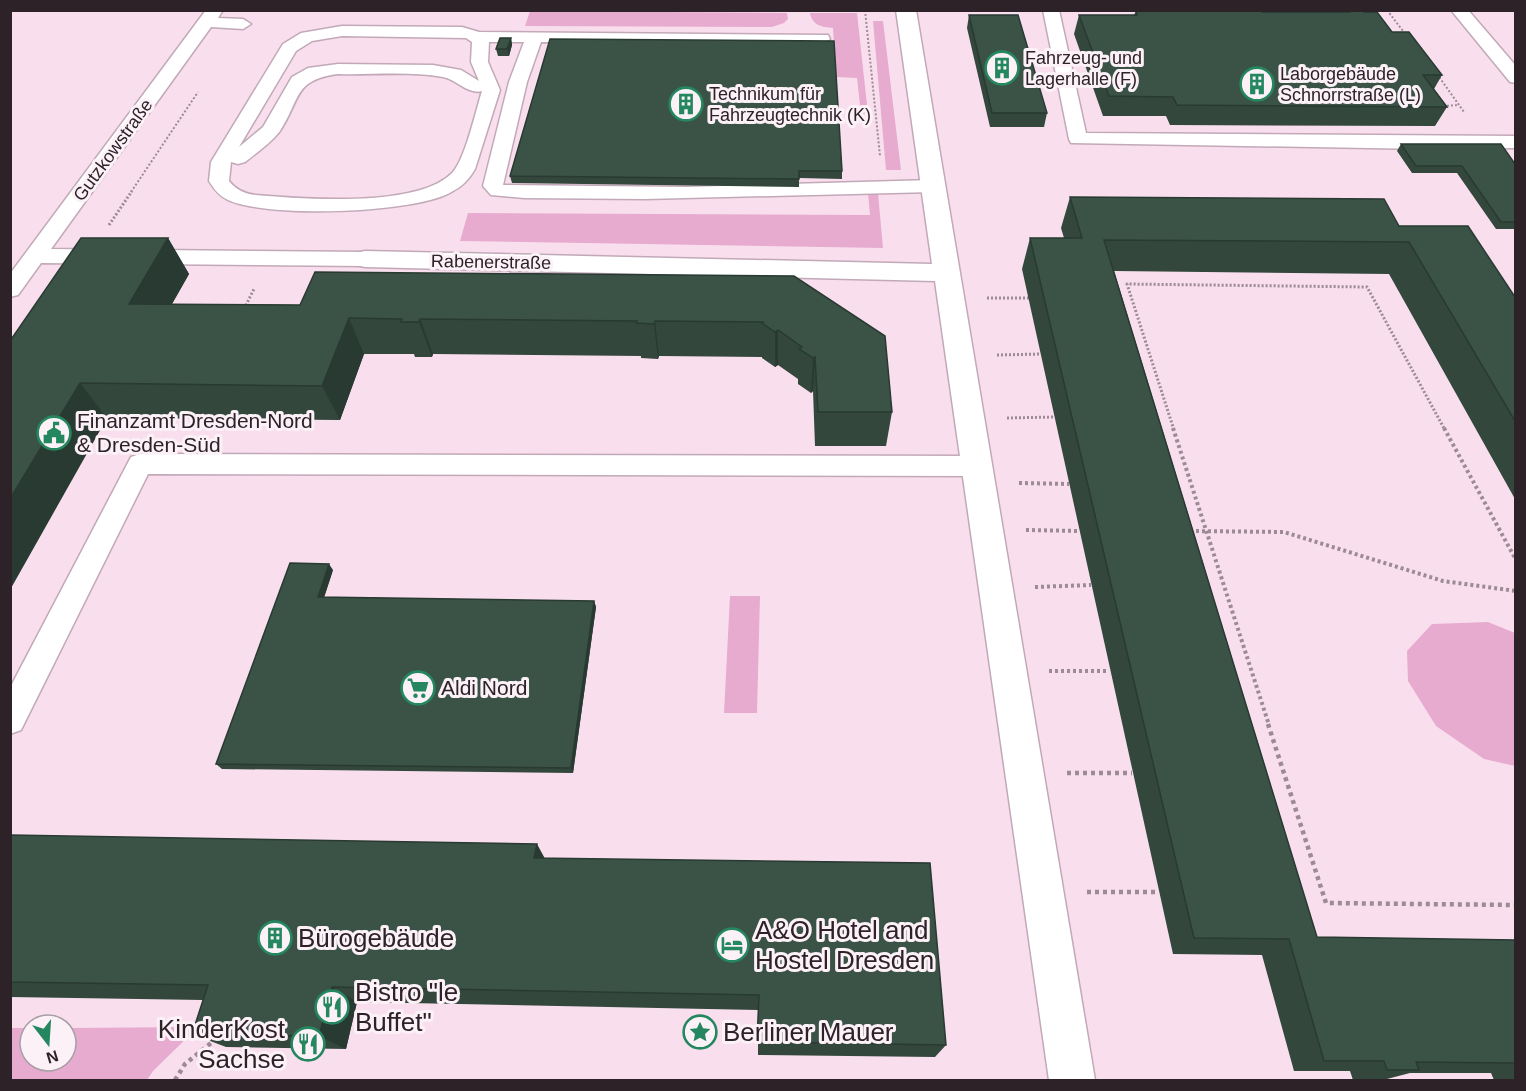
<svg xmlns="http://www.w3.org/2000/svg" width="1526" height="1091" viewBox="0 0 1526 1091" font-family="Helvetica,sans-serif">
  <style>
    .green { fill: #e7abd0 }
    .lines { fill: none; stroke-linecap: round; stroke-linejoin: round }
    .lane-casing { stroke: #c2a9b8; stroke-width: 3 }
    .street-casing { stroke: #c2a9b8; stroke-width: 3 }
    .path-far3 { stroke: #9c8a95; stroke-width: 2; stroke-dasharray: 2 2; stroke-linecap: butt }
    .path-far2 { stroke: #9c8a95; stroke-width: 3; stroke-dasharray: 2 2; stroke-linecap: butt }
    .path-far1 { stroke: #9c8a95; stroke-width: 4; stroke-dasharray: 3 3; stroke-linecap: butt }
    .path { stroke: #9c8a95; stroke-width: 4.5; stroke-dasharray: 4 4; stroke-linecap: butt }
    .lane { fill: #fff; fill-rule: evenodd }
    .street { fill: #fff; fill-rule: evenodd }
    .wall { fill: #33473d }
    .shaded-wall { fill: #293a32 }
    .building { fill: #3b5347; stroke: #293a32; stroke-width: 1.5 }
    .labels { text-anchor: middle; stroke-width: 6; stroke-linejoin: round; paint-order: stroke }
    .far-poi-label { font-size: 18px; fill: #2c2228; stroke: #fcf1f7; text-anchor: start }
    .far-street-label { font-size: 18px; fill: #2c2228; stroke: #fcf1f7 }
    .poi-label { font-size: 21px; fill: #2c2228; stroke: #fcf1f7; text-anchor: start }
    .near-poi-label { font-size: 26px; fill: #2c2228; stroke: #fcf1f7; text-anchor: start }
  </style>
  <rect width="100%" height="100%" fill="#f9dfee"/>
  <!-- green -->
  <path class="green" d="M530,11L787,13L788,19L784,23L772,27L525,26Z
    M810,13H857L868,114H861L857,78L836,77L833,28C821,27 812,25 810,13Z
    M873,21H883L901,170H886Z
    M868,193H878L883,248L460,241L468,213L870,215Z
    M730,596H760L757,713H724Z
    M1488,622L1515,633V766L1484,759L1436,726L1408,681L1407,651L1432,624Z
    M198,1027L153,1071L147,1080H11L10,1028H30V1061H66V1028Z"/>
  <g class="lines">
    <defs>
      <path id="lane" d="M206,10H223L218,18L243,19L251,24L243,29L211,27L51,249L365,252L372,254L376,259L372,264L365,266L41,263L18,295L10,297V274Z
        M1043,10H1059L1086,133L1516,136V148L1425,149L1071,143L1069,139Z
        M1451,10H1468L1516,66V83L1510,82Z
        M342,26L462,27L479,32L828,35L830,39L822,44L541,42L527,82L503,185L686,187L933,180L940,182L943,186L940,190L933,192L645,199L524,198L491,195L483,186L509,82L524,42H489L488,62L500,90L475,169C470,178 463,186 453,191C418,214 266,218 228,200C219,196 214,189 209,181L211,162L283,44L301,33ZM342,36L466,38L472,42L471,62L479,81L461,70L433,65L338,64L308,68L292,77L263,127L239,147L296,51L312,41ZM338,74C372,75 409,71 443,77C456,79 468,95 482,91C476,110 465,160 452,173C418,208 303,199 256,195C245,194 236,190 229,181L231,162L238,164L245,162C256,153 271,143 280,131C301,99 293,80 338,74Z
        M140,454L977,456L986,459L990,466L986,473L977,476L148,474L21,730L10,734V688L131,457Z"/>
      <path id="street" d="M896,10H916L1095,1080H1049L935,281L365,267L356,265L352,259L356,253L365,251L932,264Z"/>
    </defs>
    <!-- lane casing -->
    <use href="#lane" class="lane-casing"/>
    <!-- street casing -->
    <use href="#street" class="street-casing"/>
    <!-- path-far3 -->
    <path class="path-far3" d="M865,10L880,156
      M1387,10L1406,35
      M1437,74L1464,112
      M1443,106L1459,105
      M131,192L198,92"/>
    <!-- path-far2 -->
    <path class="path-far2" d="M109,225L132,191
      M987,298H1029
      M244,309L254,289
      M997,355L1041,354
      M1007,418L1055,417
      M1174,430L1127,284L1367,287L1445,430"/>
    <!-- path-far1 -->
    <path class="path-far1" d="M1173,428L1269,725
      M1444,428L1516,560
      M1019,483L1069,484
      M1026,530L1080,531
      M1190,531L1284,532L1443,581L1516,591
      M1035,587L1091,585
      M1049,671H1106"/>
    <!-- path -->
    <path class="path" d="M1268,724L1326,903L1516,905
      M1067,773H1132
      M1087,892H1159
      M175,1080L185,1064L216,1039"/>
    <!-- lane -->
    <use href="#lane" class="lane"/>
    <!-- street -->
    <use href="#street" class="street"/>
  </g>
  <!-- wall -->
  <path class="wall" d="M1240,10L1239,11L1321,12L1392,32L1442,75L1434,89L1447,107L1435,126L1170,125L1166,116H1103L1074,34L1079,15H1134L1136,11Z
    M969,15L1047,113L1044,127H990L967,28Z
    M511,38L512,45L509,56H498L496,49Z
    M550,39L842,171V179L799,178V187L512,183L510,176Z
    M1401,144L1515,164V229H1496L1457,173H1412L1397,151Z
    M1070,197L1399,226L1515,297V499L1389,274L1114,271L1317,937L1515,940V1080H1494L1491,1073H1410L1383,1080H1353L1350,1071H1294L1262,955L1173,954L1022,269L1030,238H1064L1061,228Z
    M168,238L189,274L172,304L300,305L794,276L892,412L886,446H815L813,391L811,393L798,384V379L778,365L775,367L762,358V357L659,356L658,359L641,358V356L433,354L432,357H415L414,354H364L340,420L107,418L10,341Z
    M333,570L324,597L594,601L596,607L573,773L222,769L216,764Z
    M10,835L545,859L946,1045L935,1057L758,1055V1010L357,1002L346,1049L226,1047L192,1034L203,1000L10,997Z"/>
  <!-- shaded-wall -->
  <path class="shaded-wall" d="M511,38L512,45L509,56L507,49Z
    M168,238L189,274L152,339L129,304Z
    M349,318L364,354L340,420L322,386Z
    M420,319L433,354L432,357L419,322Z
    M655,321L659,356L658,359L654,324Z
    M778,330V365L775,367V332Z
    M815,357L813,391L811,393L813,358Z
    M80,383L107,418L10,590V499Z
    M329,564L333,570L322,604L318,597Z
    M594,601L596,607L573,773L571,768Z
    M537,844L549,866L534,858Z
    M332,987L357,1002L346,1049L319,1036Z"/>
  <!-- building -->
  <path class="building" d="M1147,10L1248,11L1259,10L1262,12H1350L1351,10H1361L1364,12H1377L1392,32H1409L1442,75H1423L1447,107L1177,105L1173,97L1109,96L1079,15H1137L1136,11Z
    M1158,10H1228L1227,11Z
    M1275,10H1319L1321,12H1274Z
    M969,15H1018L1047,113H992Z
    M500,38H511L507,49H496Z
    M550,39L834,41L842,171H799V179L510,176Z
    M1401,144H1501L1515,164V222H1501L1462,166H1416Z
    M1070,197L1384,199L1399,226H1468L1515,297V421L1409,242L1104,240L1317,937L1515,940V1063L1416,1062L1419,1070H1387L1384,1061H1324L1289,939L1194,938L1030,238H1082Z
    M81,238H168L129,304L300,305L315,272L794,276L885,336L892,412H818L815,357L813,358L799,349L802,347L778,330L775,332L762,323L764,322L655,321L654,324L636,323L637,321L420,319L419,322H401L402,319L349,318L322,386L80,383L10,499V341Z
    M290,563L329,564L318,597L594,601L571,768L216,764Z
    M10,835L537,844L534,858L930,863L946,1045L757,1042L759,995L332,987L319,1036L192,1034L208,985L10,982Z"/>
  <!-- icons -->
  <defs>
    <symbol id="building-ring" viewBox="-11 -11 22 22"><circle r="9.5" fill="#fcf1f7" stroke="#258760" stroke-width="1.5"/><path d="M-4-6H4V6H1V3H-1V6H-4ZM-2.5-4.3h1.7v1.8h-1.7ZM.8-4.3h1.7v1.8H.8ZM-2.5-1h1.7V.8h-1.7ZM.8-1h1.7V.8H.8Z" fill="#258760"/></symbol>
    <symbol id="civic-ring" viewBox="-11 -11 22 22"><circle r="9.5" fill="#fcf1f7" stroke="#258760" stroke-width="1.5"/><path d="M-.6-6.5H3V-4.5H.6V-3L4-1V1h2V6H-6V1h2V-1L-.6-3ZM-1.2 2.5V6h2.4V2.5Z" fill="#258760"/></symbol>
    <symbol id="supermarket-ring" viewBox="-11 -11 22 22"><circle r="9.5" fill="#fcf1f7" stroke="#258760" stroke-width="1.5"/><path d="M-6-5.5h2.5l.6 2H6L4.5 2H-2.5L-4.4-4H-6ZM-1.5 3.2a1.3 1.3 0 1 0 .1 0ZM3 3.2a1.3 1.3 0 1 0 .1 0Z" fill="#258760"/></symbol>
    <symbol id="hotel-ring" viewBox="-11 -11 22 22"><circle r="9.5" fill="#fcf1f7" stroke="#258760" stroke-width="1.5"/><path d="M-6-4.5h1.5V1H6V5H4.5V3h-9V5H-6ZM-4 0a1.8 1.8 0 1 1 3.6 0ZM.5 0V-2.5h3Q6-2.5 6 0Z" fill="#258760"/></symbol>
    <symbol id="restaurant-ring" viewBox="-11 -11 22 22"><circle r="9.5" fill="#fcf1f7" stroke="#258760" stroke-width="1.5"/><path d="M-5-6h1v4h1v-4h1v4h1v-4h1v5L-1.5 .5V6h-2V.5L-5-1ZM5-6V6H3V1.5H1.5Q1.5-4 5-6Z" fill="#258760"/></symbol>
    <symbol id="sight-ring" viewBox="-11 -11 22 22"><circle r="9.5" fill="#fcf1f7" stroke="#258760" stroke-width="1.5"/><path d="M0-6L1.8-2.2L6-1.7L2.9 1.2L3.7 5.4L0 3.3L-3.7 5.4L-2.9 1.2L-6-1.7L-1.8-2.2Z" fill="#258760"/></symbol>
  </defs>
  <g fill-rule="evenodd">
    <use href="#building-ring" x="983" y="49" width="38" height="38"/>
    <use href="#building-ring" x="1238" y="65" width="38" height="38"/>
    <use href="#building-ring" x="667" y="85" width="38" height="38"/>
    <use href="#civic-ring" x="35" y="414" width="38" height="38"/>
    <use href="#supermarket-ring" x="399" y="669" width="38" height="38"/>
    <use href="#building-ring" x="256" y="919" width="38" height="38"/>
    <use href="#hotel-ring" x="713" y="926" width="38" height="38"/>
    <use href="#restaurant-ring" x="313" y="988" width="38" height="38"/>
    <use href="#sight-ring" x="681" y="1013" width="38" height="38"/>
    <use href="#restaurant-ring" x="289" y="1025" width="38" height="38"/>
  </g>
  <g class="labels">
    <!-- far-poi labels -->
    <g class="far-poi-label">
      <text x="1025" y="64">Fahrzeug- und<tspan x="1025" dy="21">Lagerhalle (F)</tspan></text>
      <text x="1280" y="80">Laborgebäude<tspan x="1280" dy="21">Schnorrstraße (L)</tspan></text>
      <text x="709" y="100">Technikum für<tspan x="709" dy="21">Fahrzeugtechnik (K)</tspan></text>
    </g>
    <!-- far-street labels -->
    <g class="far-street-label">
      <text transform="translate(113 150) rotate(-54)" y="6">Gutzkowstraße</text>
      <text transform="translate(491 262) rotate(1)" y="6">Rabenerstraße</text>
    </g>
    <!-- poi labels -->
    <g class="poi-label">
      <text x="77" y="428">Finanzamt Dresden-Nord<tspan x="77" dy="24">&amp; Dresden-Süd</tspan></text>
      <text x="441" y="695">Aldi Nord</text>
    </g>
    <!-- near-poi labels -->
    <g class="near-poi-label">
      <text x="755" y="939">A&amp;O Hotel and<tspan x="755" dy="30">Hostel Dresden</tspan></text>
      <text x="298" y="947">Bürogebäude</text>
      <text x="355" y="1001">Bistro "le<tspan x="355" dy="30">Buffet"</tspan></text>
      <text x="285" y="1038" text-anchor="end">KinderKost<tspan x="285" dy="30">Sachse</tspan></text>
      <text x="723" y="1041">Berliner Mauer</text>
    </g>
  </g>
  <!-- border -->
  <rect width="1526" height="1091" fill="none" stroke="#2c2228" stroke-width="24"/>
  <!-- north arrow -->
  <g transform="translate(48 1043) rotate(163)"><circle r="28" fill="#fcf1f7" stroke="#a99ea4" stroke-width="1.5"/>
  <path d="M0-4.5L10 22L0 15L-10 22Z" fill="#258760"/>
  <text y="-9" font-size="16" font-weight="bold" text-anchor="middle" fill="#2c2228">N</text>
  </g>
</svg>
